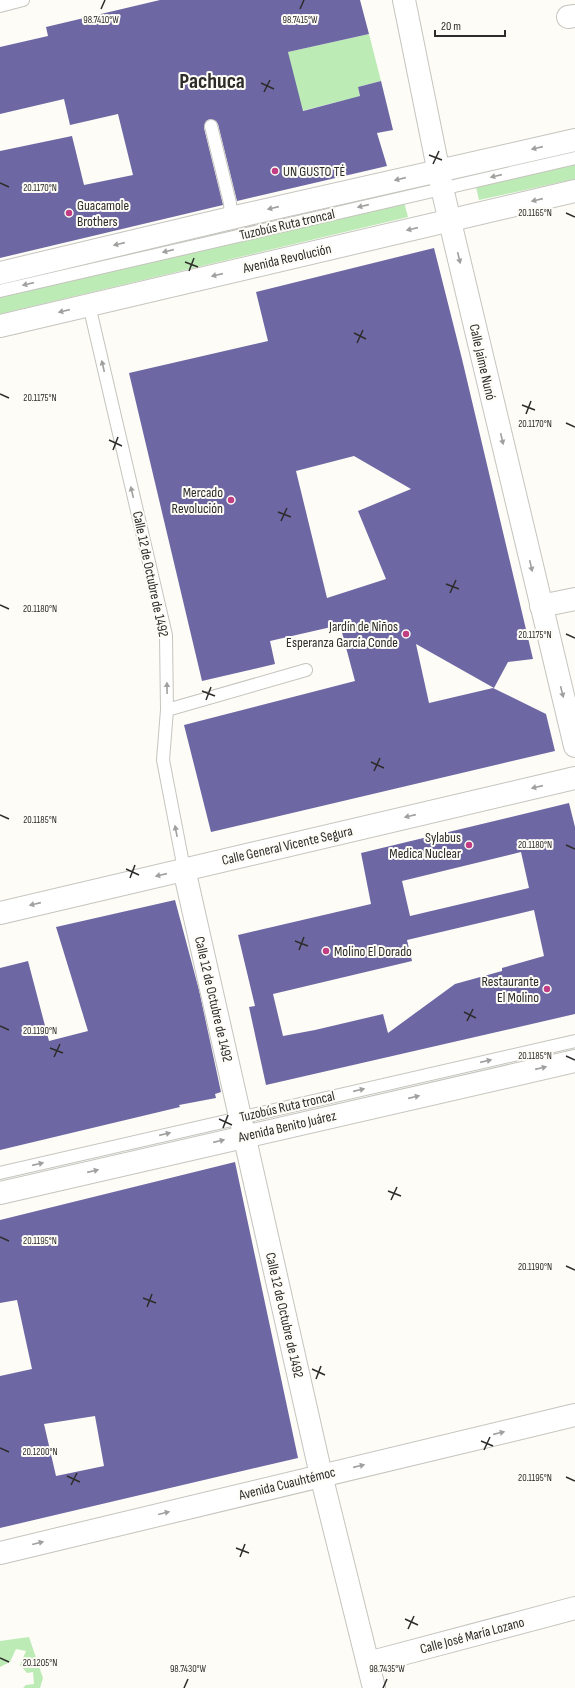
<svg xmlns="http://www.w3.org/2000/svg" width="575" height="1688" viewBox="0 0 575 1688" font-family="'Sofia Sans Condensed',sans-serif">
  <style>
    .green { fill: #bdebb6 }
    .building { fill: #6d68a4; fill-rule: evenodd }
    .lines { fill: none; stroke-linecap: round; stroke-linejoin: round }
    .service-casing { stroke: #c5c4be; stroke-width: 14 }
    .minor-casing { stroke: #c5c4be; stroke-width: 24 }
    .tertiary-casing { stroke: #c5c4be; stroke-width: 24 }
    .secondary-casing { stroke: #c5c4be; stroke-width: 24 }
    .service { stroke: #fff; stroke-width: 12 }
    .minor { stroke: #fff; stroke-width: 22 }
    .tertiary { stroke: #fff; stroke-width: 22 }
    .secondary { stroke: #fff; stroke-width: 22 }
    .oneway { fill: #a0a09f }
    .ticks { fill: none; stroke: #2d2c2a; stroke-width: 1.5 }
    .poi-dot { fill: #c13e84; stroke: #fdfcf6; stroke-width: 1.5 }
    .labels { text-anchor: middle; stroke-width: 4; stroke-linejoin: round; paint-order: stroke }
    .poi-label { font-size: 14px; fill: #2d2c2a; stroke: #fdfcf6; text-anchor: end }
    .street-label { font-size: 14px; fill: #2d2c2a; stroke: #fdfcf6 }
    .town-label { font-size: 22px; font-weight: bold; fill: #2d2c2a; stroke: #fdfcf6 }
    .ticks-label { font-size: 10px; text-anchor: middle; fill: #2d2c2a; stroke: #fdfcf6; stroke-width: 4; stroke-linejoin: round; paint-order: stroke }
  </style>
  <rect width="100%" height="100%" fill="#fdfcf6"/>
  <!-- green -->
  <path class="green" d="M369,34L381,81L358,87L362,106L345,100L301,111L288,52Z
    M575,161V179L479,200L475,183Z
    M403,198L408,217L0,314V294Z
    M29,1637L43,1678L40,1688H23L26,1685L34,1684L33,1672L27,1673L20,1665L26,1651L16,1649L10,1662L0,1667V1641Z"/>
  <!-- building -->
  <path class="building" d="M160,0H360L369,34L288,52L303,111L360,96L358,87L381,81L393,130L377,133L387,166L237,201L218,124L216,121L210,119L206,121L204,128L223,205L0,258V151L72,136L84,185L133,175L118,114L70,125L64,99L0,114V47L48,36L46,27Z
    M434,248L462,359L533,659L508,662L494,688L416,644L429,703L493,688L546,714L555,751L211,832L184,725L355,681L340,625L270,641L275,664L202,681L129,373L268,341L256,292ZM354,456L411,489L358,511L386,579L327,598L296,471Z
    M569,803L575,827V1014L266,1085L249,1007L255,1006L238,935L371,904L361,853ZM521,852L529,888L410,916L402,881ZM534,910L544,956L502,968V971L455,984L388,1033L383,1014L315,1030L283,1036L273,994L412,961L407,940Z
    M175,900L199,990L221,1092L215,1094L216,1098L179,1105L180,1107L0,1150V968L28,961L49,1041L88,1031L56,927Z
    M235,1162L298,1458L0,1528V1376L32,1369L17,1300L0,1303V1220ZM95,1416L104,1466L56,1476L44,1424Z"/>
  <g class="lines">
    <defs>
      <path id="service" d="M0,6L23,0
        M211,126L230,203L231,218
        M0,291L575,158
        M89,305L166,635L167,710L163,760L184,869
        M167,710L306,670
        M0,1173L575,1041"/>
      <path id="minor" d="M404,0L442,188L575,746
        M568,17L575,16
        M541,606L575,599
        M184,869L321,1475L374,1688
        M0,1553L575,1415
        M368,1663L575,1608"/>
      <path id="tertiary" d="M0,913L575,778"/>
      <path id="secondary" d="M0,273L231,218L575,140
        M0,326L575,191
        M0,1193L575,1061"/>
    </defs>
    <!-- service casing -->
    <use href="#service" class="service-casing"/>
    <!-- minor casing -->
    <use href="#minor" class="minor-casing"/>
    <!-- tertiary casing -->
    <use href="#tertiary" class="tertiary-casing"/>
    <!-- secondary casing -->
    <use href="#secondary" class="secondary-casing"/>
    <!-- service -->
    <use href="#service" class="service"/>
    <!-- minor -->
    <use href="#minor" class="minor"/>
    <!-- tertiary -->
    <use href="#tertiary" class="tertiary"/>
    <!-- secondary -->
    <use href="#secondary" class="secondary"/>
  </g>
  <!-- one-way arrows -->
  <defs><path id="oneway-solid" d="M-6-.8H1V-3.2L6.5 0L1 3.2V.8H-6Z"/></defs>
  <g class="oneway">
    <use href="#oneway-solid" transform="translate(537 148) rotate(167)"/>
    <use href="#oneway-solid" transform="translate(496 176) rotate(167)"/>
    <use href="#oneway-solid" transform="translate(400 179) rotate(167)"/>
    <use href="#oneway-solid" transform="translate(537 200) rotate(167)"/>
    <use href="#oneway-solid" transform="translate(363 206) rotate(167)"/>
    <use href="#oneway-solid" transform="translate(273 208) rotate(167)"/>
    <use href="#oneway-solid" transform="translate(412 229) rotate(167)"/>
    <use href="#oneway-solid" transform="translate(119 244) rotate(167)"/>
    <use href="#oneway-solid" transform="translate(168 251) rotate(167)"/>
    <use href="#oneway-solid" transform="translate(459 258) rotate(77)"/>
    <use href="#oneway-solid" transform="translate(217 275) rotate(167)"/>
    <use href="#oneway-solid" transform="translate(28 284) rotate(167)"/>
    <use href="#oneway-solid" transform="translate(64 311) rotate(167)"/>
    <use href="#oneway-solid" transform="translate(103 366) rotate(-103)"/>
    <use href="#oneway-solid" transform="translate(502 439) rotate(77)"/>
    <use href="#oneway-solid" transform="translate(132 492) rotate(-103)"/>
    <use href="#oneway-solid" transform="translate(531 566) rotate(77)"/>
    <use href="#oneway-solid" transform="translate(167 688) rotate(-91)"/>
    <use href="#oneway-solid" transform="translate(562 692) rotate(76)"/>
    <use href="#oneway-solid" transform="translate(537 787) rotate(167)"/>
    <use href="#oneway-solid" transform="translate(410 816) rotate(167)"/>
    <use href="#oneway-solid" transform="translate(176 831) rotate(-101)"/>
    <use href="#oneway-solid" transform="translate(161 875) rotate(167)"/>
    <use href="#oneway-solid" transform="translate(35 904) rotate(167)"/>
    <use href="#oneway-solid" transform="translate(486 1061) rotate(-13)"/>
    <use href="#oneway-solid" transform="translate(541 1068) rotate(-13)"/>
    <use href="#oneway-solid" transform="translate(359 1090) rotate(-13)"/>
    <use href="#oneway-solid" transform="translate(414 1097) rotate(-13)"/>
    <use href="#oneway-solid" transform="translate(165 1134) rotate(-13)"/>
    <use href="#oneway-solid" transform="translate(219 1141) rotate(-13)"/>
    <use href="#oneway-solid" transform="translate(38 1164) rotate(-13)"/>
    <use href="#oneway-solid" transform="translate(93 1171) rotate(-13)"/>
    <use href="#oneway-solid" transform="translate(499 1433) rotate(-13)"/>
    <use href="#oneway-solid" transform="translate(359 1466) rotate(-13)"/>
    <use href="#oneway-solid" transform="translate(164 1513) rotate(-14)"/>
    <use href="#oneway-solid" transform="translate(38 1543) rotate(-14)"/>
  </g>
  <!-- ticks -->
  <path class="ticks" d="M101,9L105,0M300,9L304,0M261,83L274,89M264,92L270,80M429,155L442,160M433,164L439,151M0,183L9,187M566,213L575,217M185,262L198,267M189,271L194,258M354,333L366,339M357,343L363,330M0,394L9,398M522,405L535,410M526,414L531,401M566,423L575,427M109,440L122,446M113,450L118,437M278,512L291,517M281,521L287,508M446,584L459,589M450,593L456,580M0,605L9,609M566,634L575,638M202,691L215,696M206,700L211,687M371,762L384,768M374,771L380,758M0,815L9,819M566,845L575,849M126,869L139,875M130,878L135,865M295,941L308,946M299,950L304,937M464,1012L476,1018M467,1021L473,1009M0,1026L9,1030M50,1048L63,1053M566,1056L575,1060M54,1057L60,1044M219,1119L232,1125M223,1128L228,1115M388,1191L401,1196M391,1200L397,1187M0,1237L9,1241M566,1266L575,1270M143,1298L156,1303M147,1307L152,1294M312,1369L325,1375M316,1379L321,1366M481,1441L493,1446M0,1448L9,1452M484,1450L490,1437M67,1476L80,1482M566,1477L575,1481M71,1485L77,1473M236,1548L249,1553M240,1557L245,1544M405,1619L418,1625M408,1629L414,1616M0,1658L9,1662M184,1688L188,1679M383,1688L387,1679"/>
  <!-- markers -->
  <g class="poi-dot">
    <circle cx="275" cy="171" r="4"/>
    <circle cx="69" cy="213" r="4"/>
    <circle cx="231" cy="500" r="4"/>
    <circle cx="406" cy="634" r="4"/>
    <circle cx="469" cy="845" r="4"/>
    <circle cx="326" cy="951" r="4"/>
    <circle cx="547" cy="989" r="4"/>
  </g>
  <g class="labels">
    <!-- poi labels -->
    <g class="poi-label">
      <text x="283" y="176" text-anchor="start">UN GUSTO TÉ</text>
      <text x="77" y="210" text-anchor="start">Guacamole<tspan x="77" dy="16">Brothers</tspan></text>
      <text x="223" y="497">Mercado<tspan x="223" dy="16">Revolución</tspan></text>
      <text x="398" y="631">Jardín de Niños<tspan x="398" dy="16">Esperanza García Conde</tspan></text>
      <text x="461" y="842">Sylabus<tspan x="461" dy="16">Medica Nuclear</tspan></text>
      <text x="334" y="956" text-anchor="start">Molino El Dorado</text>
      <text x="539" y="986">Restaurante<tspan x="539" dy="16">El Molino</tspan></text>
    </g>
    <!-- street labels -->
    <g class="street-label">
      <text transform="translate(287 224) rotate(-13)" y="5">Tuzobús Ruta troncal</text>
      <text transform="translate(287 258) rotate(-13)" y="5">Avenida Revolución</text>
      <text transform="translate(483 362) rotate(77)" y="5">Calle Jaime Nunó</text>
      <text transform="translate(151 574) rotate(78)" y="5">Calle 12 de Octubre de 1492</text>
      <text transform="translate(287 845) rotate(-13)" y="5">Calle General Vicente Segura</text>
      <text transform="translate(214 999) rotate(77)" y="5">Calle 12 de Octubre de 1492</text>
      <text transform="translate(287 1106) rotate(-13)" y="5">Tuzobús Ruta troncal</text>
      <text transform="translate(287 1126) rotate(-13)" y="5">Avenida Benito Juárez</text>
      <text transform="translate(285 1315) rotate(77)" y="5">Calle 12 de Octubre de 1492</text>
      <text transform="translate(287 1483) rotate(-14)" y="5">Avenida Cuauhtémoc</text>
      <text transform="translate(472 1635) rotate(-15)" y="5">Calle José María Lozano</text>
    </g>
    <!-- town labels -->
    <g class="town-label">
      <text x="212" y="88">Pachuca</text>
    </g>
  </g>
  <g class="ticks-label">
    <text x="101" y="23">98.7410°W</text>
    <text x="300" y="23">98.7415°W</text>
    <text x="40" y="191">20.1170°N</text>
    <text x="535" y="216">20.1165°N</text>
    <text x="40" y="401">20.1175°N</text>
    <text x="535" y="427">20.1170°N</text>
    <text x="40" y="612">20.1180°N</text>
    <text x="535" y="638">20.1175°N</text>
    <text x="40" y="823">20.1185°N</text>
    <text x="535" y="848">20.1180°N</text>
    <text x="40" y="1034">20.1190°N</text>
    <text x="535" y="1059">20.1185°N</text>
    <text x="40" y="1244">20.1195°N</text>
    <text x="535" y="1270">20.1190°N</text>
    <text x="40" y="1455">20.1200°N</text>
    <text x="535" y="1481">20.1195°N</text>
    <text x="40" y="1666">20.1205°N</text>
    <text x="188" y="1672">98.7430°W</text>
    <text x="387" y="1672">98.7435°W</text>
  </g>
  <!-- scale -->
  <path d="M435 30v6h70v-6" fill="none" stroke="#2d2c2a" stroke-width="2"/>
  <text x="441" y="30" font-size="12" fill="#2d2c2a" stroke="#fdfcf6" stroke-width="3" paint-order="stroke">20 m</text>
</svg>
